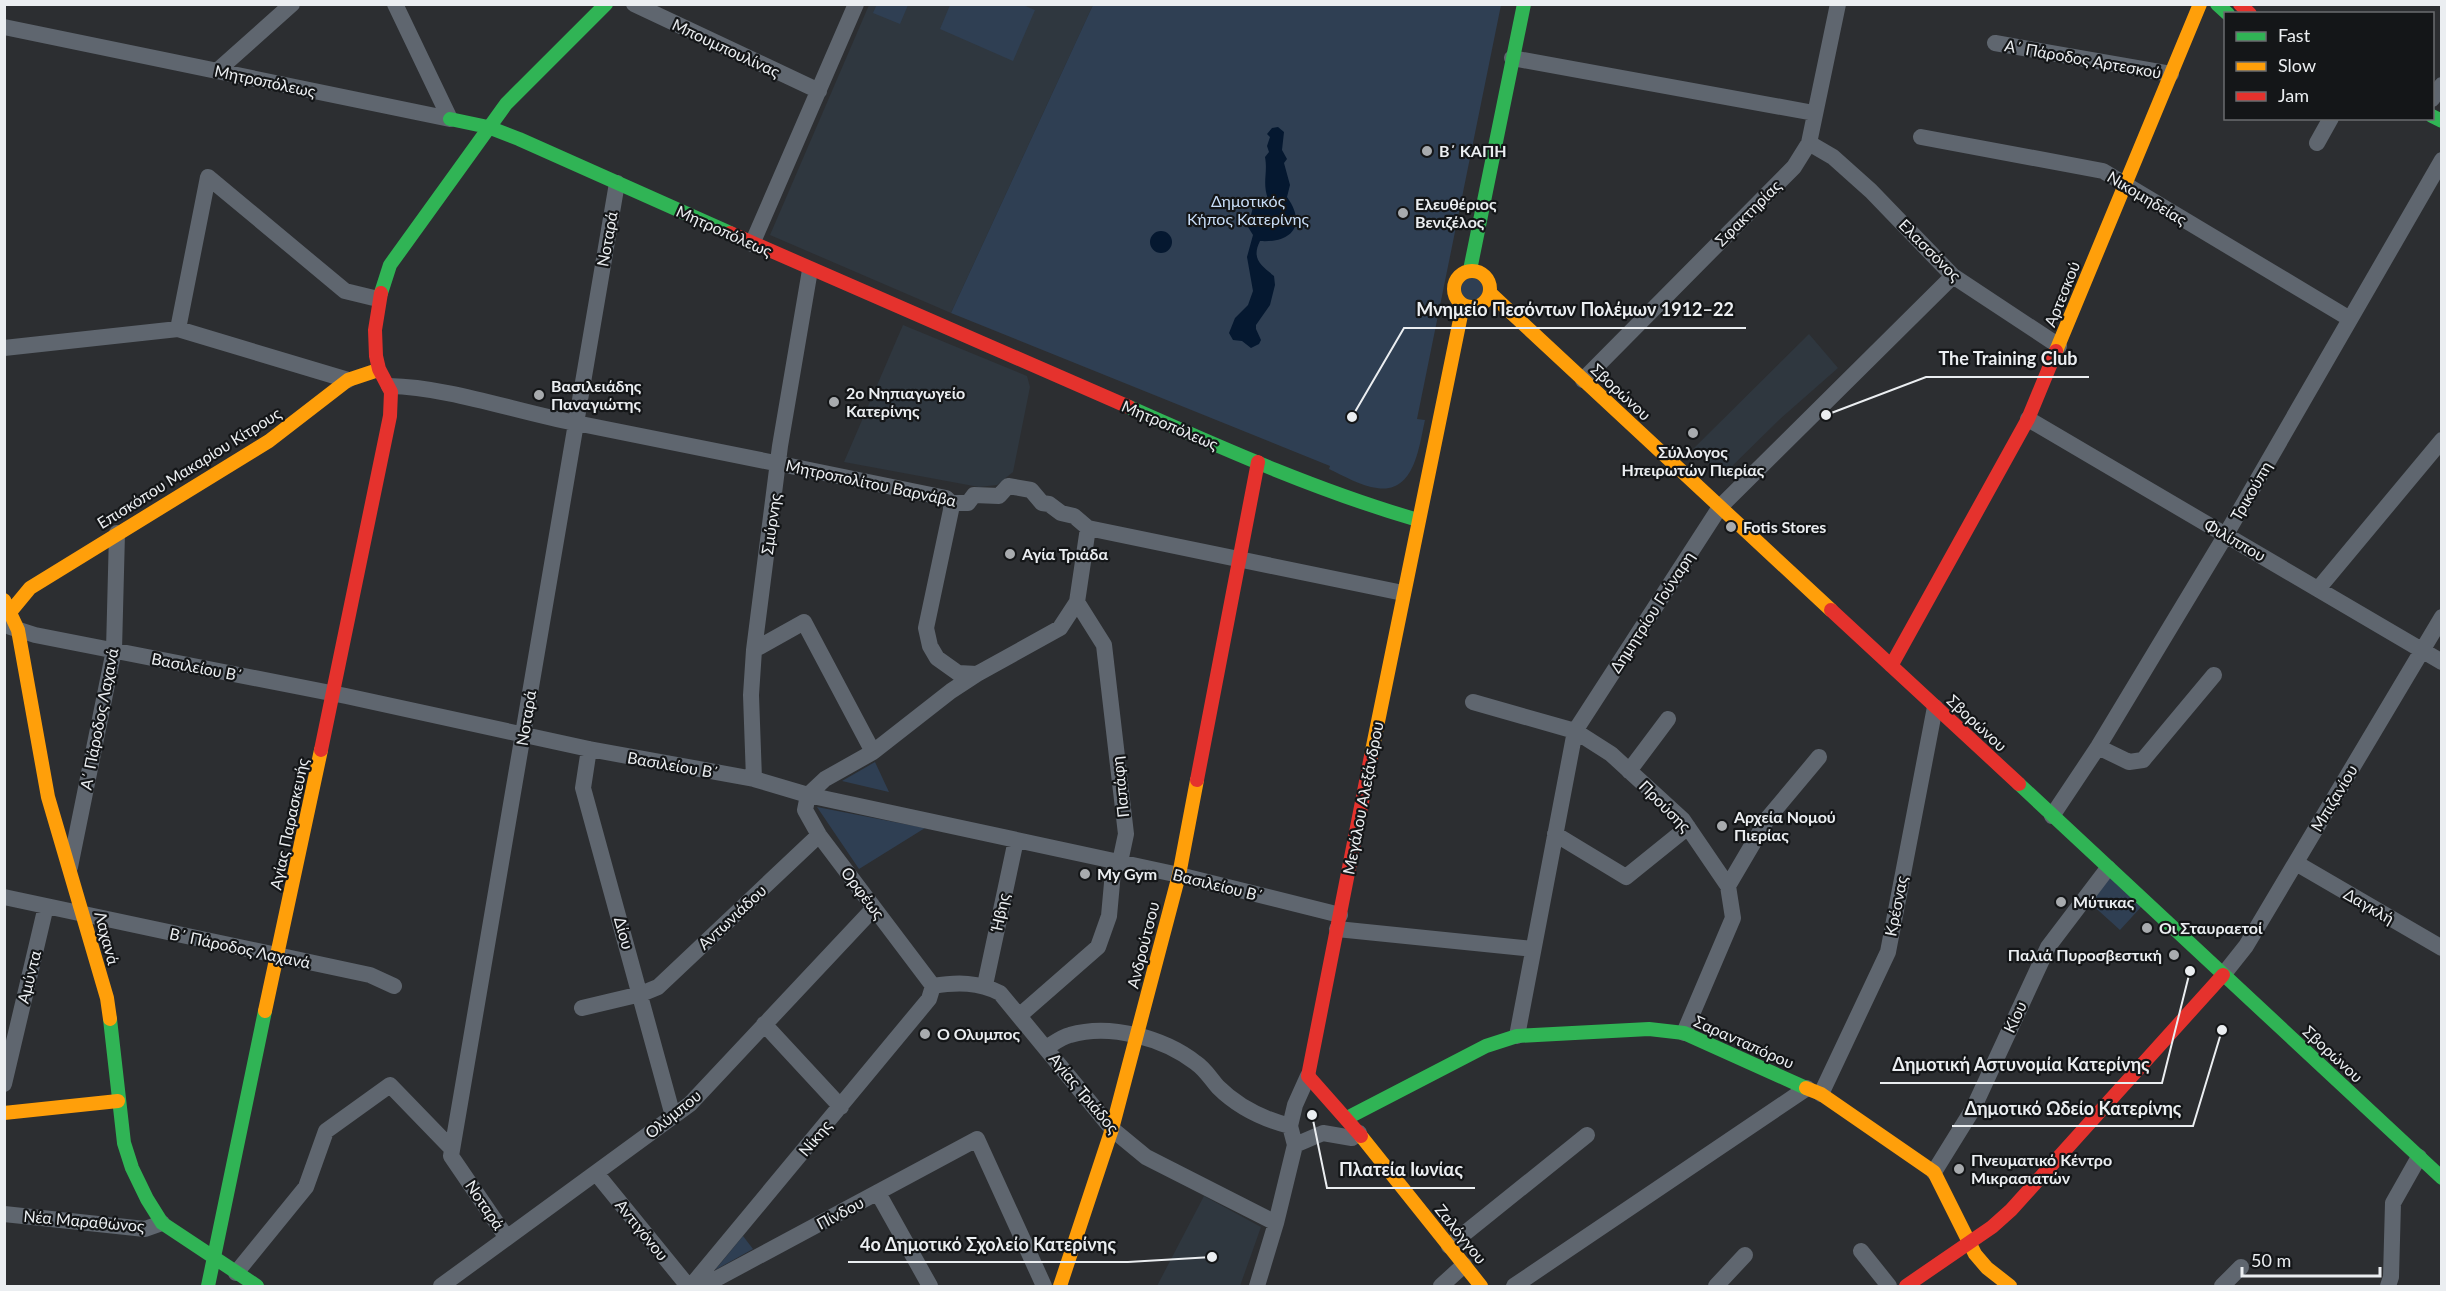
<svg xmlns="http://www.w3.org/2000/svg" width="2446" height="1291" viewBox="0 0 2446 1291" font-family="Lato,sans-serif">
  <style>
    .built { fill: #2f373f }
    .green { fill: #2f3f53 }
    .water { fill: #051830 }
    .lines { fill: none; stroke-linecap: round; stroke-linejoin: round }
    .street { stroke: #5f666f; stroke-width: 16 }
    .fast { stroke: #30b455; stroke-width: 14 }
    .slow { stroke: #ff9f0a; stroke-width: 14 }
    .jam { stroke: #e5322d; stroke-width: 14 }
    .poi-dot { fill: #a8abae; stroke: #141618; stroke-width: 2 }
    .labels { text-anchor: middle; stroke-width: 4.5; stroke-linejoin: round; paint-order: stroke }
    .street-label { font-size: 16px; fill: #ebeef1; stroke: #141618 }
    .poi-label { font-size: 16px; font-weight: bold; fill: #ebeef1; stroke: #141618; text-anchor: start }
    .park-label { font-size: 16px; fill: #c9def8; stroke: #141618 }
    .leader { fill: none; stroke: #ebeef1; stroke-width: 2 }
    .callout-dot { fill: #ebeef1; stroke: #141618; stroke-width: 2 }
    .callout-label { font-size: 18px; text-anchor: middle; font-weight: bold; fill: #ebeef1; stroke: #141618; stroke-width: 4.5; stroke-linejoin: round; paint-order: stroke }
  </style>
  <rect width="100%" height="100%" fill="#2c2e31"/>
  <!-- built -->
  <path class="built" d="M869,5H1093L951,313L770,235Z
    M903,325L1027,376L1030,387L1013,472L997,485L979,487L844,462Z
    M1809,334L1838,368L1780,419L1722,476L1693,449Z
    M1204,1196L1261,1227L1240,1286H1157Z"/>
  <!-- green -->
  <path class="green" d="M877,4H908V5L900,24L873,13Z
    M950,5H1023L1035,10L1013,61L940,29Z
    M1093,5H1501L1417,419L1425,420C1419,446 1415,494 1377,488C1361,486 1344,476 1329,469L1330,466L951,313Z
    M1461 289a11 11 0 1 1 22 0a11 11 0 1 1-22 0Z
    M875,762L889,792L842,781Z
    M817,807L925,828L859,869Z
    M2110,876L2142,906L2120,930L2089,902Z
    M743,1236L753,1249L715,1270Z"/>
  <!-- water -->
  <path class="water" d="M1278,127L1284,132L1282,150L1287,159L1284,163L1290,185L1287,197C1307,225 1292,243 1260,241C1251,259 1261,265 1274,276L1275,285L1270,305L1256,325V329L1261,340L1259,344L1251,348L1242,341L1233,340L1229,333L1235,318L1248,305L1253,291L1247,257L1253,235L1248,227L1253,207L1268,199C1262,182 1268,173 1265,157L1269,152L1267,146L1270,137L1267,134L1272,128Z
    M1150 242a11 11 0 1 1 22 0a11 11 0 1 1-22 0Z"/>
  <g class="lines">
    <!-- street -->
    <path class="street" d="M395,4L450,119
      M634,4L819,91
      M4,27L450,119
      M1995,43L2171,74
      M1512,58L1814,113
      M217,71L292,4
      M2432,99L2442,85
      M1921,137L2103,171L2350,319
      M1809,143L1833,157L1871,191L1953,276L2059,346
      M2317,143L2331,118
      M752,244L856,4
      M178,329L208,177L345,291L378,299
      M4,348L178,329L348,380
      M1583,380L1794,167L1809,143L1838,4
      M389,386C448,387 517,412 576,423C699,448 823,472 946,498L951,503H968L974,495L999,496L1008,486L1031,490L1042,503L1049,504L1061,513L1074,516L1088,528L1403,593
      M2028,419L2442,662
      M951,503V510L926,628L930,646L937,658L958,673L977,674L1060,628L1077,602
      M2318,589L2442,440
      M10,627L35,635L346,696L589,749L754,779L808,795L1179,875L1340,915
      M754,650L804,622L873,752
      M1473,702L1575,731L1611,754L1683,820L1728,886L1733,918L1684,1033
      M2098,747L2129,762L2143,760L2214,675
      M589,749L583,788L673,1116
      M1629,771L1668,719
      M754,779L751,695L754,650L780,446L810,270
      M808,795L805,810L819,835L933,986
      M808,795L825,779L873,752L951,691L977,674
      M2052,816L2098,747L2221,543L2442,160
      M1555,834L1626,877L1688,827
      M2296,863L2442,948
      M70,867L114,650L117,533
      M1728,886L1768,818L1819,757
      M4,897L370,975L394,986
      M1337,929L1533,949
      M2223,975L2246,946L2442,617
      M985,985L1016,840
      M933,986C957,982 979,982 1000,993L1112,1129L1146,1157L1276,1223
      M582,1008L641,994L658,987L819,835
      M1019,1016L1098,947L1109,916L1113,872L1120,862L1126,834L1104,645L1077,602L1088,528
      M764,1024L841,1107
      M1517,1036L1575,731L1720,507L1953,276
      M1046,1048C1053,1044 1061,1037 1070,1035C1110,1023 1164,1038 1196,1063C1205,1069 1211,1079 1218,1087C1238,1107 1263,1119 1290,1126
      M4,1084L46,906
      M1821,1094L1888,952L1935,707
      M1295,1145L1323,1133L1352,1138L1359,1133
      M1934,1172L1973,1109L2048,947L2108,868
      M596,1173L688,1286
      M878,1193L930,1286
      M4,1214L145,1229L162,1223
      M507,1238L451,1156L617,183
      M1449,1246L1587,1135
      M1861,1251L1889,1286
      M236,1273L306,1187L326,1131L390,1085L452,1149
      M441,1286L690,1104L874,908
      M691,1286L929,999L933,986
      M703,1286L977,1139L1044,1286
      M1257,1286L1276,1223L1295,1145L1290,1126L1295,1105L1308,1076
      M1441,1286L1464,1265
      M1514,1286L1807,1088
      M1716,1286L1745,1255
      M2222,1286L2241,1267
      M2388,1286L2391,1277L2393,1203L2419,1157"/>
    <!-- fast -->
    <path class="fast" d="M2217,4L2228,14
      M2432,116L2442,121
      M450,119L488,127L519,139L730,233
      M1470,270L1524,4
      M381,293L390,265L506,104L606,4
      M1129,407C1224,449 1318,491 1418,520
      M2019,784L2442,1178
      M110,1019L124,1143L132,1168L147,1199L162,1223L257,1286
      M1347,1118L1486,1046L1517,1036L1649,1029L1684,1033L1806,1088
      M208,1286L265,1011"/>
    <!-- slow -->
    <path class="slow" d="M1454 289a18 18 0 1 1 36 0a18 18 0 1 1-36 0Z
      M1490,293L1831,610
      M2056,351L2200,4
      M4,600L18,630L48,797L107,998L110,1019
      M11,611L30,588L269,441L348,380L378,370
      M1371,756L1463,305
      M265,1011L321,750
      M1806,1088L1821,1094L1934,1172L1975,1254L1987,1268L2010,1286
      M4,1113L118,1101
      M1361,1136L1481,1286
      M1060,1286L1112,1129L1179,875L1197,780"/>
    <!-- jam -->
    <path class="jam" d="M2240,4L2250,14
      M730,233L1129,407
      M1831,610L2019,784
      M1891,666L2028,419L2056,351
      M321,750L390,416L391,392L379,369L376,356L375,330L381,293
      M1197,780L1258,462
      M1361,1136L1308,1076L1371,756
      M1906,1286L1992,1227L2011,1210L2223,975"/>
  </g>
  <!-- markers -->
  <g class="poi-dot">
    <circle cx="1427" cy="151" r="6"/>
    <circle cx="1403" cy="213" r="6"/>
    <circle cx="539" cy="395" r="6"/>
    <circle cx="834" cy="402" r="6"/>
    <circle cx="1693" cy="433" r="6"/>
    <circle cx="1731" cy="527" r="6"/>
    <circle cx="1010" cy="554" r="6"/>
    <circle cx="1722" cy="826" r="6"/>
    <circle cx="1085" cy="874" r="6"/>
    <circle cx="2061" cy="902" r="6"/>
    <circle cx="2147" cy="928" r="6"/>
    <circle cx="2174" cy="955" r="6"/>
    <circle cx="925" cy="1034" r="6"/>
    <circle cx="1959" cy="1169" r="6"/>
  </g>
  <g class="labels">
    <!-- street labels -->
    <g class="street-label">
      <text transform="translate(726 48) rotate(25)" y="6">Μπουμπουλίνας</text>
      <text transform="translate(2083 59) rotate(10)" y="6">Α΄ Πάροδος Αρτεσκού</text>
      <text transform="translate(265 81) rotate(12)" y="6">Μητροπόλεως</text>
      <text transform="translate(2147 198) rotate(31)" y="6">Νικομηδείας</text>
      <text transform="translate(1748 213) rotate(-45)" y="6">Σφακτηρίας</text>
      <text transform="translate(724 231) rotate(24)" y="6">Μητροπόλεως</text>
      <text transform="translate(607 239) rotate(-80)" y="6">Νοταρά</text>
      <text transform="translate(1930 250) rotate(45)" y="6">Ελασσόνος</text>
      <text transform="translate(2062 294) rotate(-68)" y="6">Αρτεσκού</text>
      <text transform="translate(1621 392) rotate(43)" y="6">Σβορώνου</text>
      <text transform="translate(1170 425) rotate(23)" y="6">Μητροπόλεως</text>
      <text transform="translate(189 468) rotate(-32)" y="6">Επισκόπου Μακαρίου Κίτρους</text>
      <text transform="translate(871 483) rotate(12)" y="6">Μητροπολίτου Βαρνάβα</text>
      <text transform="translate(2251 491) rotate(-60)" y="6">Τρικούπη</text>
      <text transform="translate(771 524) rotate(-82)" y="6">Σμύρνης</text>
      <text transform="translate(2235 540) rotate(30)" y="6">Φιλίππου</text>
      <text transform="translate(1652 612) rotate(-57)" y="6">Δημητρίου Γούναρη</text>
      <text transform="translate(197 667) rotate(11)" y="6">Βασιλείου Β΄</text>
      <text transform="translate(526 718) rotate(-81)" y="6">Νοταρά</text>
      <text transform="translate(99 719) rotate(-79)" y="6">Α΄ Πάροδος Λαχανά</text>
      <text transform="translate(1977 723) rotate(43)" y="6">Σβορώνου</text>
      <text transform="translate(673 765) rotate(10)" y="6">Βασιλείου Β΄</text>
      <text transform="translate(1120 787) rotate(-96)" y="6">Παπάφη</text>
      <text transform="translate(1363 798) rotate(-79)" y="6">Μεγάλου Αλεξάνδρου</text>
      <text transform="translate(2334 798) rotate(-59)" y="6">Μπιζανίου</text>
      <text transform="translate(1665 806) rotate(45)" y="6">Προύσης</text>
      <text transform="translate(289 824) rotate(-78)" y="6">Αγίας Παρασκευής</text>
      <text transform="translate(1218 885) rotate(14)" y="6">Βασιλείου Β΄</text>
      <text transform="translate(863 893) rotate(53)" y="6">Ορφέως</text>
      <text transform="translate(1896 906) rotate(-79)" y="6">Κρέσνας</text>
      <text transform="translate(2369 906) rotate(30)" y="6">Δαγκλή</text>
      <text transform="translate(1000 912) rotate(-78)" y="6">Ήβης</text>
      <text transform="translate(732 917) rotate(-43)" y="6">Αντωνιάδου</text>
      <text transform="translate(624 933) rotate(74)" y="6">Δίου</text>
      <text transform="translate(107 938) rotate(75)" y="6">Λαχανά</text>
      <text transform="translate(1143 945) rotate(-76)" y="6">Ανδρούτσου</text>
      <text transform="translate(240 948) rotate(12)" y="6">Β΄ Πάροδος Λαχανά</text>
      <text transform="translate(29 977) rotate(-76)" y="6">Αμύντα</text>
      <text transform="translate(2015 1017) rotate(-65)" y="6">Κίου</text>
      <text transform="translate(1744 1042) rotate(24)" y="6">Σαρανταπόρου</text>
      <text transform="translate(2333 1054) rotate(43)" y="6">Σβορώνου</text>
      <text transform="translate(1084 1093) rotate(50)" y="6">Αγίας Τριάδος</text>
      <text transform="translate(673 1114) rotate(-39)" y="6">Ολύμπου</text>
      <text transform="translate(815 1138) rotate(-50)" y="6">Νίκης</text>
      <text transform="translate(485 1205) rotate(56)" y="6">Νοταρά</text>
      <text transform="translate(840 1213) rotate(-28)" y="6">Πίνδου</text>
      <text transform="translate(84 1221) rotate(5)" y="6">Νέα Μαραθώνος</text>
      <text transform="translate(642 1230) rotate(51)" y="6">Αντιγόνου</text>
      <text transform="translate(1461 1234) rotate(51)" y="6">Ζαλόγγου</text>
    </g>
    <!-- poi labels -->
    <g class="poi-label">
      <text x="1439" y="157">Β΄ ΚΑΠΗ</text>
      <text x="1415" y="210">Ελευθέριος<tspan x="1415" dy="18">Βενιζέλος</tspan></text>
      <text x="551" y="392">Βασιλειάδης<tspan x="551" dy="18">Παναγιώτης</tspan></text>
      <text x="846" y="399">2ο Νηπιαγωγείο<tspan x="846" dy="18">Κατερίνης</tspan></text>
      <text x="1693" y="458" text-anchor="middle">Σύλλογος<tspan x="1693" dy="18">Ηπειρωτών Πιερίας</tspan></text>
      <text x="1743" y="533">Fotis Stores</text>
      <text x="1022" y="560">Αγία Τριάδα</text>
      <text x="1734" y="823">Αρχεία Νομού<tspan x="1734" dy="18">Πιερίας</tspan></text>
      <text x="1097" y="880">My Gym</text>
      <text x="2073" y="908">Μύτικας</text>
      <text x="2159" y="934">Οι Σταυραετοί</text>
      <text x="2162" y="961" text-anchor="end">Παλιά Πυροσβεστική</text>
      <text x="937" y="1040">Ο Όλυμπος</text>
      <text x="1971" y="1166">Πνευματικό Κέντρο<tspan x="1971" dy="18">Μικρασιατών</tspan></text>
    </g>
    <!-- park labels -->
    <g class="park-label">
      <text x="1248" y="207">Δημοτικός<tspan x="1248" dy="18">Κήπος Κατερίνης</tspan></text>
    </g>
  </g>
  <!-- callouts -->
  <path class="leader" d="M1352 417L1404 328H1746M1826 415L1926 377H2089M2190 971L2162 1083H1880M2222 1030L2193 1126H1952M1312 1115L1327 1188H1475M1212 1257L1128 1262H848"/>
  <g class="callout-dot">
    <circle cx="1352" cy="417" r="6"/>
    <circle cx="1826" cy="415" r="6"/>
    <circle cx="2190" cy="971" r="6"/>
    <circle cx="2222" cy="1030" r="6"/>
    <circle cx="1312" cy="1115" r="6"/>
    <circle cx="1212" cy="1257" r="6"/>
  </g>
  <g class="callout-label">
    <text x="1575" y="316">Μνημείο Πεσόντων Πολέμων 1912–22</text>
    <text x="2008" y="365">The Training Club</text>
    <text x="2021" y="1071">Δημοτική Αστυνομία Κατερίνης</text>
    <text x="2073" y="1115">Δημοτικό Ωδείο Κατερίνης</text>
    <text x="1401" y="1176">Πλατεία Ιωνίας</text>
    <text x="988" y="1251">4ο Δημοτικό Σχολείο Κατερίνης</text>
  </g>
  <!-- border -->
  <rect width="2446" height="1291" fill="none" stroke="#ebeef1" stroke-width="12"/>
  <!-- legend -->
  <rect x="2224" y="12" width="210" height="108" fill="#141618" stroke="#6a6c6f" stroke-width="1.5"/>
  <rect x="2236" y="32" width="30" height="9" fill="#30b455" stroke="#6a6c6f" stroke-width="1.5"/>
  <text x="2278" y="42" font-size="18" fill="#ebeef1">Fast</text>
  <rect x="2236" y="62" width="30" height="9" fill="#ff9f0a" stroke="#6a6c6f" stroke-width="1.5"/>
  <text x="2278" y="72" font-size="18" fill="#ebeef1">Slow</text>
  <rect x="2236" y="92" width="30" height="9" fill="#e5322d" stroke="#6a6c6f" stroke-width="1.5"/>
  <text x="2278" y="102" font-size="18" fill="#ebeef1">Jam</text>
  <!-- scale -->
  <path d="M2242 1267v9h138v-9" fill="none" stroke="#ebeef1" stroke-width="3"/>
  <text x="2251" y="1267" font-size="18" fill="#ebeef1" stroke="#141618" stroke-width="4.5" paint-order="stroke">50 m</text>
</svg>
